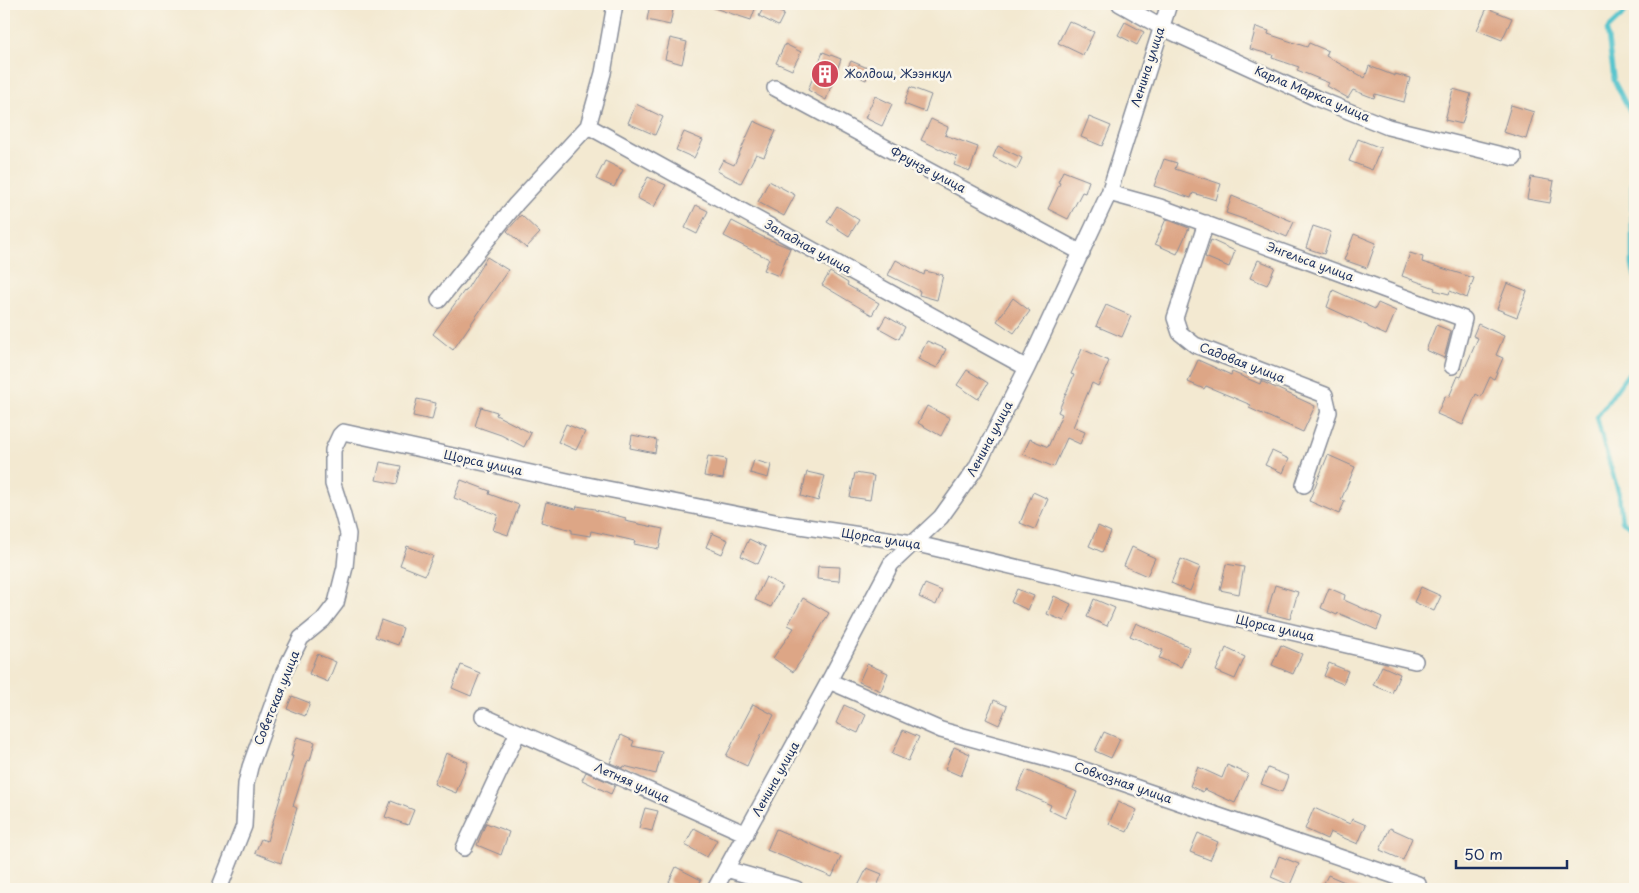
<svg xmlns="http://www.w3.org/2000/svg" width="1639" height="893" viewBox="0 0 1639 893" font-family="'Playpen Sans',sans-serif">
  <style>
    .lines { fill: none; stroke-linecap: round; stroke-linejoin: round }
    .stream { stroke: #58c5cd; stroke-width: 4.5 }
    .building { fill: #dda686 }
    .minor-casing { stroke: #878c98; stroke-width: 18 }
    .minor { stroke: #fff; stroke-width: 15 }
    .labels { text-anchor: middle; stroke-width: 5; stroke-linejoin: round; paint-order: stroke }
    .street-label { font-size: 12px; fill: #1b2f5e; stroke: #fbf7ec }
    .poi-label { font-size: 12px; fill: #1b2f5e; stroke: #fbf7ec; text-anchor: start }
  </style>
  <rect width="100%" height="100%" fill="#fbf7ec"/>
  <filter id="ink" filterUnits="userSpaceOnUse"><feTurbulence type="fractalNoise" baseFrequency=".02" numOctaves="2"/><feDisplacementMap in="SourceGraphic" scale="10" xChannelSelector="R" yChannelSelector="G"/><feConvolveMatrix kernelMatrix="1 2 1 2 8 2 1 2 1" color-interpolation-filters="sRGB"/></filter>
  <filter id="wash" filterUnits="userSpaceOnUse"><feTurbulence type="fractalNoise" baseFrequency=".0096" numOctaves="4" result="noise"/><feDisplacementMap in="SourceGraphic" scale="20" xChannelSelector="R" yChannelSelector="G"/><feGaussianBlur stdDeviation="1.12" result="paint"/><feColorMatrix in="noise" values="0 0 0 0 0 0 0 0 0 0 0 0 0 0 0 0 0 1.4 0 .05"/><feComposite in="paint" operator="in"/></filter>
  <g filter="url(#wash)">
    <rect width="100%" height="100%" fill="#f3e9d1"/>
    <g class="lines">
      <!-- stream -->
      <path class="stream" d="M1628,4L1624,14L1607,30L1614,81L1634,119L1635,126
        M1635,165L1632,185V265L1635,277
        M1635,364L1597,417L1603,442L1619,494L1622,521L1635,529"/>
    </g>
    <g id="blocks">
      <!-- building -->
      <path class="building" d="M650,4H674L670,25L647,20Z
        M708,4H739L755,9L751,20L708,6Z
        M765,5L784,14L778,26L759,16Z
        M1487,8L1512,18L1502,40L1477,30Z
        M1069,21L1094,32L1083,55L1058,43Z
        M1125,22L1144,32L1137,45L1118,35Z
        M1256,27L1269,31L1268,34L1307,47L1309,43L1328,51L1326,56L1365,78L1369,66L1395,76V74L1410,78L1404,102L1375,94L1374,98L1353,90L1348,98L1327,86L1329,83L1297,70L1299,67L1272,58L1273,55L1250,49Z
        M670,38L687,42L682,64L665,59Z
        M785,44L801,52L792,70L776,63Z
        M823,52L841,59L826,100L808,90Z
        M851,61L870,69L866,80L846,71Z
        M910,87L931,95L925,112L904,104Z
        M1453,89L1471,94L1462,124L1445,120Z
        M875,96L892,104L882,126L865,118Z
        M636,104L663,117L655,135L628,123Z
        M1511,105L1534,112L1526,139L1503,132Z
        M1089,117L1111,126L1102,146L1081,137Z
        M931,119L948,127L945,135L978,147L970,171L954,165L957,157L921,140Z
        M754,121L776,131L764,157L756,154L741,183L717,171L723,160L734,165Z
        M684,132L703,140L694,158L676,150Z
        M1358,139L1381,148L1372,170L1349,161Z
        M998,146L1022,158L1017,169L993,157Z
        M1164,159L1177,163L1175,169L1221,184L1216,200L1193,193L1191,198L1154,186Z
        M605,161L623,170L614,187L596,179Z
        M1063,171L1089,181L1085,193L1082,192L1068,219L1048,209L1060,183L1058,182Z
        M648,177L666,185L654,207L637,198Z
        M1531,177L1554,181L1550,203L1527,199Z
        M769,181L795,195L784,216L758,202Z
        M1232,196L1294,222L1287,237L1249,221L1226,213Z
        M696,205L708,211L697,234L685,228Z
        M837,206L859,220L849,236L827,222Z
        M521,215L540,233L526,248L507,231Z
        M1166,219L1189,228L1177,254L1155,244Z
        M732,221L765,238L790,248L779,276L764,270L769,259L724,236Z
        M1313,226L1331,232L1324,254L1306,248Z
        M1354,234L1376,243L1367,268L1344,260Z
        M1211,240L1235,251L1229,267L1205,257Z
        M1410,253L1423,257L1422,262L1474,278L1467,298L1450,291L1449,294L1434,290L1435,288L1402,276Z
        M487,257L508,270L453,350L433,334L464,291L465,292Z
        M896,260L924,275L925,271L943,275L937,300L919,295L920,291L888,275Z
        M1258,260L1275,267L1267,285L1250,278Z
        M830,272L848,283L847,285L879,303L872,315L822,285Z
        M1507,283L1527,291L1517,317L1497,309Z
        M1333,290L1375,309L1378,303L1396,311L1386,335L1368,327V326L1327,307Z
        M1013,298L1030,311L1014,333L997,321Z
        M1106,305L1131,316L1122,337L1096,326Z
        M886,316L905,327L899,339L879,328Z
        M1478,324L1504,336L1496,355L1503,358L1494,379L1490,377L1481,397L1476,394L1463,425L1437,414L1445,396L1449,397L1458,376L1461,377L1478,338L1473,336Z
        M1436,325L1451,331L1444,358L1426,350Z
        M927,341L946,349L937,368L918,359Z
        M1082,349L1109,361L1098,386L1092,383L1073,427L1085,432L1080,444L1067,438L1054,467L1023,454L1030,439L1048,447L1062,414L1058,412L1074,375L1071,374Z
        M1198,360L1231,375L1232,372L1260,384L1261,381L1315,406L1303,432L1249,408L1251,405L1206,386L1204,389L1188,382Z
        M967,370L988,383L978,399L957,385Z
        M417,399L436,403L432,420L413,416Z
        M927,406L950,418L941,436L918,423Z
        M481,407L497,412L496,415L531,433L524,447L501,435L475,426Z
        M566,424L585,432L576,450L558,442Z
        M632,435L657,440L655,453L630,448Z
        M1272,451L1289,459L1283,473L1265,465Z
        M1328,455L1355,467L1341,500L1345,501L1339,514L1309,501Z
        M708,456L726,459L723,479L704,476Z
        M754,460L771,465L768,478L750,473Z
        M380,462L401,466L397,484L376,480Z
        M807,472L825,476L818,501L801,496Z
        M855,473L874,476L870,500L850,497Z
        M461,480L490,491L489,494L519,505L508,535L493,530L498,515L454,498Z
        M1033,492L1048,499L1035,529L1020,523Z
        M546,502L576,509L577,506L595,509V510L626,518L625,521L663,529L659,549L634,544L635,541L591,531L590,536L572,533V530L541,522Z
        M1098,526L1111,532L1102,552L1089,546Z
        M712,533L728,540L722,554L706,547Z
        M749,539L766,547L758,564L741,556Z
        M407,546L433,556L425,575L400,565Z
        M1132,547L1155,558L1147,576L1124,566Z
        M1181,559L1200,567L1190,591L1171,583Z
        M1226,564L1244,567L1239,594L1220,590Z
        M818,566L840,567L839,581L817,579Z
        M766,577L782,586L771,607L755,600Z
        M925,584L942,591L936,605L919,597Z
        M1275,585L1298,592L1290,619L1267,613Z
        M1421,587L1441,596L1434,611L1414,602Z
        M1329,588L1345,595L1344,600L1382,617L1377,630L1338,613L1337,615L1321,608Z
        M1017,589L1034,596L1028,610L1011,602Z
        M1054,596L1071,604L1064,621L1047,614Z
        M803,598L829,613L802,659L793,672L773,658L794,628L788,625Z
        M1094,599L1115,608L1107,626L1087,617Z
        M381,620L403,628L398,645L375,637Z
        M1136,623L1190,647L1181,667L1159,658L1163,650L1130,636Z
        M1281,645L1302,654L1293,674L1272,665Z
        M1226,648L1245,657L1235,679L1216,671Z
        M317,654L336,662L328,682L309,674Z
        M1329,663L1348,671L1343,684L1324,676Z
        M867,664L888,673L881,691L859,682Z
        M461,665L480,673L471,696L452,688Z
        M1382,666L1400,674L1392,693L1373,685Z
        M292,696L310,703L305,716L287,709Z
        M994,700L1007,706L999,725L986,719Z
        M753,704L774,715L764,734L762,733L747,766L726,756Z
        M844,705L866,715L858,733L836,723Z
        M903,730L919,737L908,761L892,754Z
        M1104,732L1120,739L1111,758L1095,751Z
        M621,735L634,741L632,746L662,752L656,774L624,766L623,768L610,763Z
        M297,737L315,742L310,761L308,760L293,806L297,808L281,863L255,853L261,839L267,841L293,756H291Z
        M954,747L970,754L961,776L945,769Z
        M446,753L468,762L456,793L434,784Z
        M1227,765L1248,774L1235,803L1204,789L1203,792L1190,786L1198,767L1222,778Z
        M1268,768L1288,776L1282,792L1261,784Z
        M1026,770L1077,792L1065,818L1049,810L1051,805L1017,790Z
        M586,772L615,785L611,794L582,780Z
        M391,801L414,810L408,825L385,817Z
        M1118,802L1137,810L1127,832L1109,824Z
        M645,808L658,811L652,831L639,828Z
        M1314,808L1350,824L1352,819L1366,825L1358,844L1330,832L1327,839L1305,829Z
        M486,823L509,832L501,855L477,845Z
        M694,828L717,840L707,857L685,845Z
        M1390,828L1412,838L1403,860L1380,850Z
        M776,829L841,857L832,877L767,850Z
        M1198,833L1218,842L1210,860L1190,852Z
        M1279,856L1299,864L1290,885L1271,877Z
        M676,867L701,880L697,889H683L669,882Z
        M867,868L882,874L876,889H865L858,886Z
        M1328,875L1361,889H1321Z"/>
    </g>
  </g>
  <g filter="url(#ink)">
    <use href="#blocks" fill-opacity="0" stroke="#878c98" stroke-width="1"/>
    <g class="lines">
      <defs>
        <path id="minor" d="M1120,4L1161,27L1316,98L1388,127L1514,158
          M775,88L1082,253
          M588,126L1027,368
          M1109,193L1160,207L1464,319L1452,366
          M1206,223L1175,318L1180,333L1195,345L1325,395L1329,412L1304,485
          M439,300L516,204L588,126L603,73L615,4
          M829,681L941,730L1073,766L1418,884
          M483,716L746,834
          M464,848L518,732
          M726,869L796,889
          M219,889L244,826L246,784L250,767L284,672L301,638L323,620L336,603L345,567L348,534L342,512L333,484V450L340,435L343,432L572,482L780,523L913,543L1415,661
          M715,889L829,681L891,564L941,517L976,468L1027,368L1109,193L1169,4"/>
      </defs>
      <!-- minor casing -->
      <use href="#minor" class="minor-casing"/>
      <!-- minor -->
      <use href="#minor" class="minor"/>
    </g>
  </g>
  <!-- icons -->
  <defs>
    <symbol id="building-disc" viewBox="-11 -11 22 22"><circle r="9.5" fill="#d1495b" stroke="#fbf7ec"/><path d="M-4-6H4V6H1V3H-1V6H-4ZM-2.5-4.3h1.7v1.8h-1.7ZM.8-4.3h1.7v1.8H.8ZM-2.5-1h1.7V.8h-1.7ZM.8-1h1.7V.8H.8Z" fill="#fff"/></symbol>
  </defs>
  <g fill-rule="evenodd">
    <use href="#building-disc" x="809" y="58" width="32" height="32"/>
  </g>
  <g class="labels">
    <!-- street labels -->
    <g class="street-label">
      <text transform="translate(1148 67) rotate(-72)" y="4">Ленина улица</text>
      <text transform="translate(1312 94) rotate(23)" y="4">Карла Маркса улица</text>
      <text transform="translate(928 170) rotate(28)" y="4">Фрунзе улица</text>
      <text transform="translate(808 247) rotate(29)" y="4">Западная улица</text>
      <text transform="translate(1310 262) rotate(20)" y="4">Энгельса улица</text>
      <text transform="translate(1242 363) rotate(21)" y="4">Садовая улица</text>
      <text transform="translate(990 439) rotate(-62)" y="4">Ленина улица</text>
      <text transform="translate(483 463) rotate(12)" y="4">Щорса улица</text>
      <text transform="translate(881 539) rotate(9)" y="4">Щорса улица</text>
      <text transform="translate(1275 628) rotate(13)" y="4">Щорса улица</text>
      <text transform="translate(277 698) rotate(-68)" y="4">Советская улица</text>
      <text transform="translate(776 779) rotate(-61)" y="4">Ленина улица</text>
      <text transform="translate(632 783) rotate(24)" y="4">Летняя улица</text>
      <text transform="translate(1123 783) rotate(19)" y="4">Совхозная улица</text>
    </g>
    <!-- poi labels -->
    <g class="poi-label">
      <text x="844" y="78">Жолдош, Жээнкул</text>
    </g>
  </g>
  <!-- margin -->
  <rect width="1639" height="893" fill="none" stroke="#fbf7ec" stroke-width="20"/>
  <!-- scale -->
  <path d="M1456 860v8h111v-8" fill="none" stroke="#1b2f5e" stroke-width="2.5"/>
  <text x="1464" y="860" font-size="15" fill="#1b2f5e" stroke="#fbf7ec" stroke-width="4" paint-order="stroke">50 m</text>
</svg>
